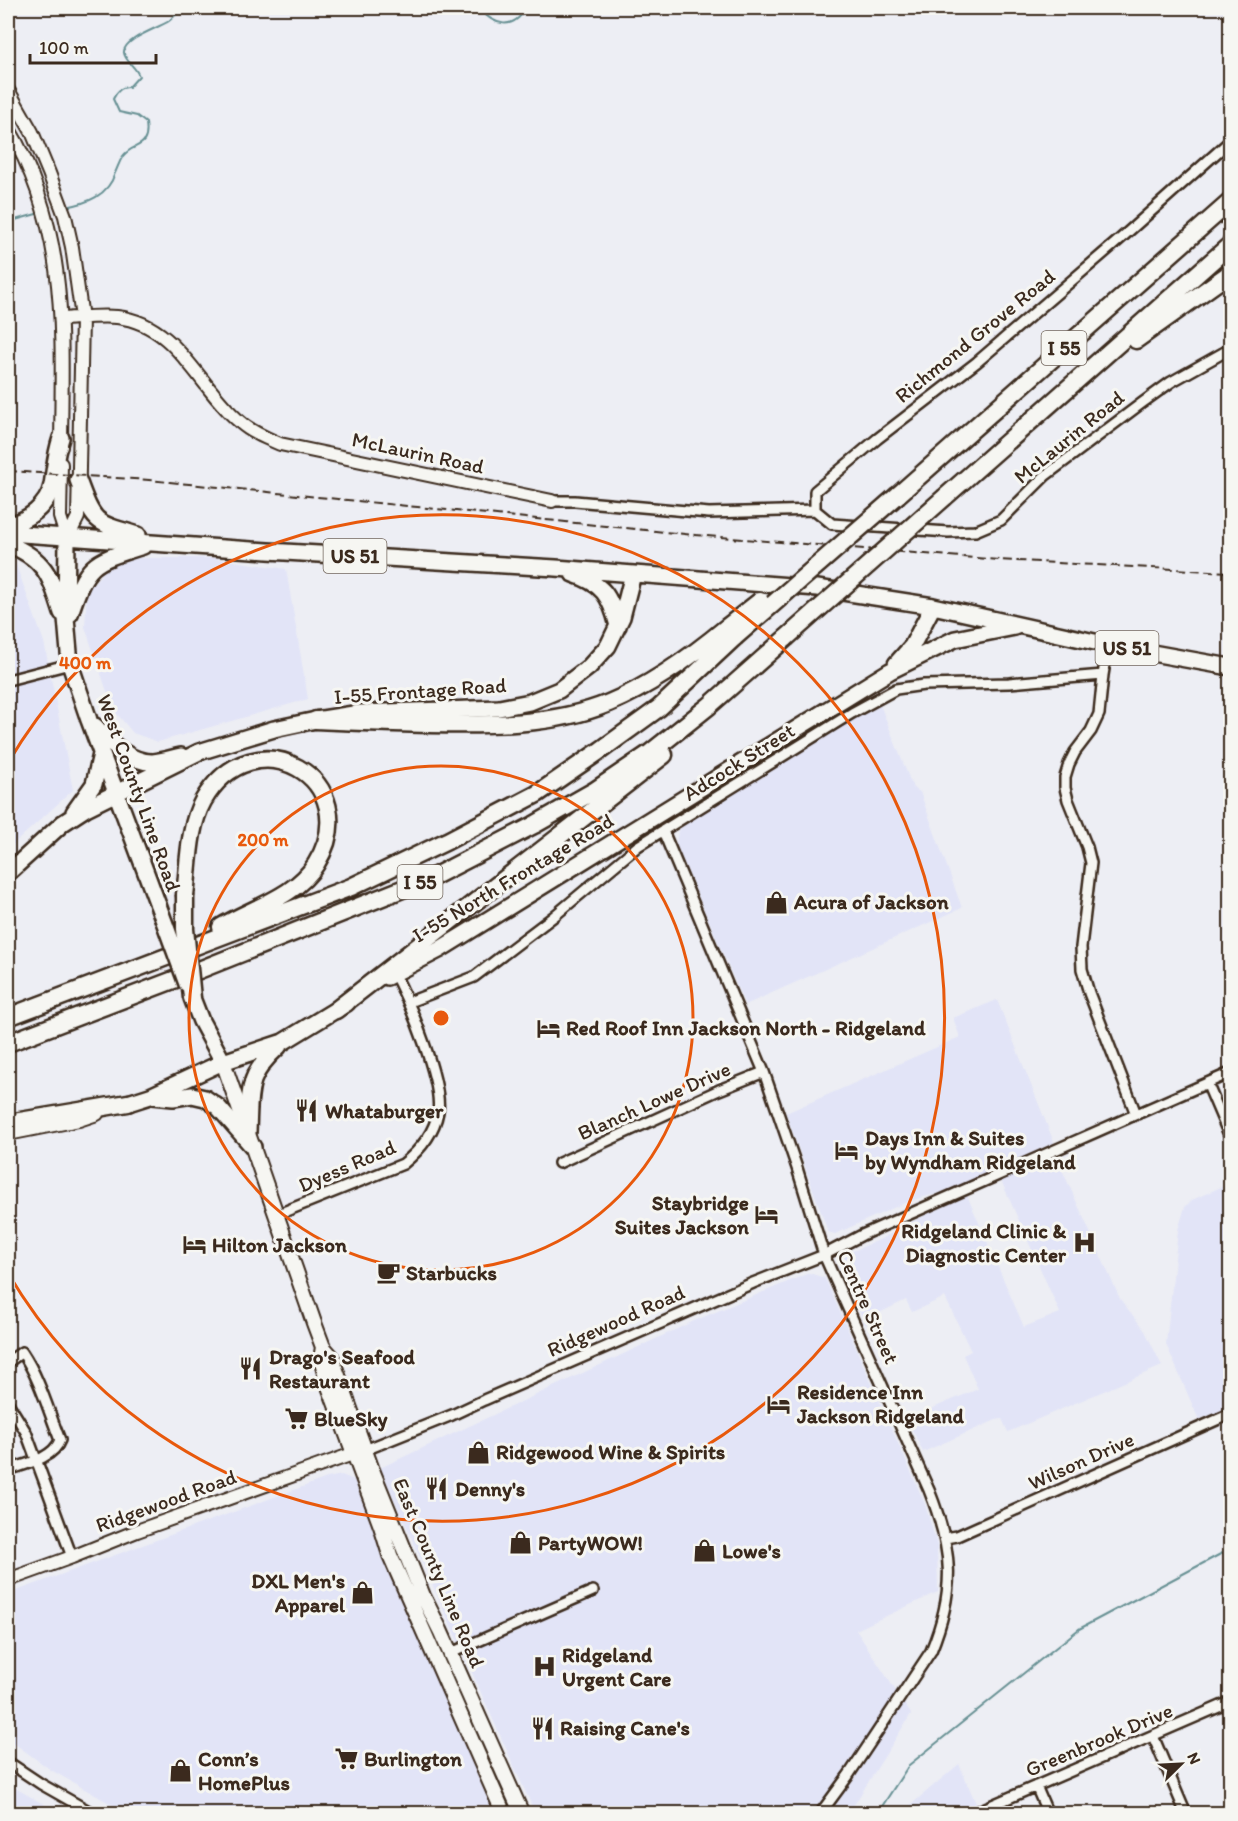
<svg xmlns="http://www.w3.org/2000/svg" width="1238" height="1821" viewBox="0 0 1238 1821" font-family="Itim,sans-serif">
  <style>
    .built { fill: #e2e4f7 }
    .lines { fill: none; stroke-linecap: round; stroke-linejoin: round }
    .stream { stroke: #689194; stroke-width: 2 }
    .minor-casing { stroke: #3b2a1e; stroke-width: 14 }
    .tertiary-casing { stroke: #3b2a1e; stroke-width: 16 }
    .secondary-casing { stroke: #3b2a1e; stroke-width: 18 }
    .primary-casing { stroke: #3b2a1e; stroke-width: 20 }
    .motorway-casing { stroke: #3b2a1e; stroke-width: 21 }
    .minor { stroke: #f6f6f2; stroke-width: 9 }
    .tertiary { stroke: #f6f6f2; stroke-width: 12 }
    .secondary { stroke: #f6f6f2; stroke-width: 14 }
    .primary { stroke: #f6f6f2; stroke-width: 15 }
    .motorway { stroke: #f6f6f2; stroke-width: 16 }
    .rail { stroke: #3b2a1e; stroke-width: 2; stroke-dasharray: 9 4.5; stroke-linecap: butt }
    .primary-bridge-casing { stroke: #3b2a1e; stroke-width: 20; stroke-linecap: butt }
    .motorway-bridge-casing { stroke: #3b2a1e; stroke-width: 21; stroke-linecap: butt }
    .primary-bridge { stroke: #f6f6f2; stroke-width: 15 }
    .motorway-bridge { stroke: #f6f6f2; stroke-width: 16 }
    .ring { fill: none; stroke: #e8590c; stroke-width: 3 }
    .labels { text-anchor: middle; stroke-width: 6; stroke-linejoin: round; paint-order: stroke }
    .shield { fill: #f6f6f2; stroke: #73675e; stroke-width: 1.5 }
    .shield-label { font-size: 20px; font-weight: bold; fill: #3b2a1e }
    .street-label { font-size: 21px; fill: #3b2a1e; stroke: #f6f6f2 }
    .poi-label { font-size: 21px; font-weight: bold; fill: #3b2a1e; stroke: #f6f6f2; text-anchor: start }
    .centre { fill: #e8590c; stroke: #f6f6f2; stroke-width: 3 }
    .ring-label { font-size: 18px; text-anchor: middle; font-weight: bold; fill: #e8590c; stroke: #f6f6f2; stroke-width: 6; stroke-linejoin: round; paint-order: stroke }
  </style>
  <rect width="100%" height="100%" fill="#edeef4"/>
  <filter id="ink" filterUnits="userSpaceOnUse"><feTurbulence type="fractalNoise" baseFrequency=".0167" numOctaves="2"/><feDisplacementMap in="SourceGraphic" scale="12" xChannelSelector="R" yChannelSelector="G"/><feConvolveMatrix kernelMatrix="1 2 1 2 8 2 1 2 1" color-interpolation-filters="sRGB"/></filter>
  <g filter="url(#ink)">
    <!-- built -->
    <path class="built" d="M8,554H12L44,642L73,790L8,849Z
      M132,558H214L286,569L308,699L158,742L133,733L113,709L85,627L87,591L107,568Z
      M879,702L913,788L920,792L962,908L745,1005L676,844L678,831L688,820Z
      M997,1000L1055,1145L958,1188L909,1201L835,1234L828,1232L786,1113L960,1037L953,1018Z
      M1055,1154L1120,1299L1145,1331L1162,1366L1008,1432L1002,1419L996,1420L923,1452L907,1419L978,1389L963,1355L971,1351L945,1297L912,1312L906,1300L877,1314L869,1324H865L840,1269L839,1259L846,1254L879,1240L966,1193L1024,1327L1060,1313L1000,1178Z
      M1230,1183V1407L1199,1420L1166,1344L1178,1230L1185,1207L1192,1200Z
      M809,1273L825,1278L925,1504L937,1545L938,1592L856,1630L911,1714L849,1813H535L380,1468L694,1321Z
      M342,1475L354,1480L494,1813H127L51,1770L8,1739V1594L327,1478Z
      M959,1764L980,1813L900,1814Z
      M8,1781L17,1789L59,1813H8Z"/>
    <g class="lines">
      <!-- stream -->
      <path class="stream" d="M478,8C495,26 513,31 526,8
        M66,207C87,203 108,196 115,173C118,167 119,162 123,156C134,142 150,150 146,123L137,116L119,112L113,99C117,91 121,87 129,87L139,76C136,67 125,61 124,53C122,39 159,28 169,21C174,17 178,12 182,8
        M8,222L40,213
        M877,1814L909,1765L1079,1629L1230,1549"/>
      <defs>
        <path id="minor" d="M1230,141L1119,240L977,362L877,439L815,491V510L832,524L948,532L975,531L1001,520L1045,476L1142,403L1171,382L1230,349
          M552,501H575L709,513L815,510
          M1103,675L1099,714L1091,731L1075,752L1069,764L1065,777V788L1068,800L1087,847L1091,863L1081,947L1082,969L1089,993L1136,1114
          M8,680L70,664
          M663,831L764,1072L797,1168L824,1255L929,1490C953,1550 956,1590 931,1651L848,1776L820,1814
          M409,1002L474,977L553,917L638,846L852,713L896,689L924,685L1009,683L1103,675L1108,645
          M1207,1083L1230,1137
          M559,1163L719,1090L764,1072
          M276,1215L403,1164C419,1151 434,1134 438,1112C443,1082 409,1001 394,973
          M8,1362L22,1352C40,1379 48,1410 60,1440C53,1459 25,1464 8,1470
          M8,1403L26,1432L72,1557
          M365,1450L452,1415L484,1400L753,1283L824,1255L862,1235L1230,1073
          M945,1538L957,1536L1230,1414
          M451,1653L593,1591
          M1153,1736L1186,1814
          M8,1762L41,1784L94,1814
          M1036,1786L1048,1814
          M981,1810L1230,1702"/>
        <path id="tertiary" d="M8,90L32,132L49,173L65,216L72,247L82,318L78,517L67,539
          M8,127C69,232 62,331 61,447
          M62,319C79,318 99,315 117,317C178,324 198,387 240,422C251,432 266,438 280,444L552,501
          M61,464L60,517L67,539
          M8,1134L79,1120L97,1114
          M8,1580L72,1557L137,1531L361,1451"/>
        <path id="secondary" d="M223,1062L314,1323L323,1347L331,1356L372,1470L423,1596L440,1630L522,1814
          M323,1347L321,1359L327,1381L381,1526L390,1555L504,1814"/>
        <path id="primary" d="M78,480C94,524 95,523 138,535
          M8,525C27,521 48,506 52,485C55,468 55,456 61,438
          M8,533L268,551L556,568L817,588L933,606L1108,645L1230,667
          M67,539L66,618L70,664L89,720L158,905
          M8,544C45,559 50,575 62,613
          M573,574C603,584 610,595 618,626
          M70,614C87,562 93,562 143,546
          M896,664L912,646L933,606
          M95,726C109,742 130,763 153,762C162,761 172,758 181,756
          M74,812L94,784L101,754
          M8,873L63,823L86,808L199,752L274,729L316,720L360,713L499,708L530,702L559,690L589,667L608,646L622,617L633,574
          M387,977L439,950L890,671L955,639L1015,627
          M192,998L201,1021L223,1062
          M153,1096L173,1098L192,1095L205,1098L218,1107L253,1147
          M128,1103L150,1096L223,1062L283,1042L347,1003
          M248,1132C250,1090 246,1076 279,1046"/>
        <path id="motorway" d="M1136,340L1230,273
          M898,495L1230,202
          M945,497L1230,245
          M316,720C354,722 391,723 429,724C489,725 553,726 609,703C652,685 691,657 727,627
          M185,895C189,865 188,828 203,801C254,713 368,780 316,864C296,897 252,908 221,927
          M336,1010L664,755
          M8,1017L351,887L447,841L537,794L601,750L659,708L735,637
          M8,1043L184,976L435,876L534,825L594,791L650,753L709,706L786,638
          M8,1123L128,1103"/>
      </defs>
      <!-- minor casing -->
      <use href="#minor" class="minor-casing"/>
      <!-- tertiary casing -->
      <use href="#tertiary" class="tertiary-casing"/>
      <!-- secondary casing -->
      <use href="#secondary" class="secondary-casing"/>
      <!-- primary casing -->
      <use href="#primary" class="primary-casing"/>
      <!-- motorway casing -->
      <use href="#motorway" class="motorway-casing"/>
      <!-- minor -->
      <use href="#minor" class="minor"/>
      <!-- tertiary -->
      <use href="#tertiary" class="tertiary"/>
      <!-- secondary -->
      <use href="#secondary" class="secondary"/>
      <!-- primary -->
      <use href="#primary" class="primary"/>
      <!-- motorway -->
      <use href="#motorway" class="motorway"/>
      <!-- rail -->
      <path class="rail" d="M8,471L149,480L695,535L999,560L1230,572"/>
      <defs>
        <path id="primary-bridge" d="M158,905L187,984"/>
        <path id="motorway-bridge" d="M727,627L760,601
          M735,637L898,495
          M786,638L945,497
          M185,895V929L192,998"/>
      </defs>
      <!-- primary-bridge casing -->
      <use href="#primary-bridge" class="primary-bridge-casing"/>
      <!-- motorway-bridge casing -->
      <use href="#motorway-bridge" class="motorway-bridge-casing"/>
      <!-- primary-bridge -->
      <use href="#primary-bridge" class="primary-bridge"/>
      <!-- motorway-bridge -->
      <use href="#motorway-bridge" class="motorway-bridge"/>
    </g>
  </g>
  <!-- distance rings -->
  <g class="ring">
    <circle cx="441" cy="1018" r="252"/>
    <path d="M8 763A503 503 0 1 1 8 1273"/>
  </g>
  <!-- icons -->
  <defs>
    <symbol id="shop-bare" viewBox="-9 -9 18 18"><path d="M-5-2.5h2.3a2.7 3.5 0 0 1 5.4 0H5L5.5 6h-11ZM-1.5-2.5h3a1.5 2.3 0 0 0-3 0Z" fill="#3b2a1e" stroke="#f6f6f2" stroke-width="2.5" paint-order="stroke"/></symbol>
    <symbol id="hotel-bare" viewBox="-9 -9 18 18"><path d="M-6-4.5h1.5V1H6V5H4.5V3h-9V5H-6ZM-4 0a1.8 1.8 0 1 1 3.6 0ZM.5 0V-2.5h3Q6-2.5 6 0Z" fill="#3b2a1e" stroke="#f6f6f2" stroke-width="2.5" paint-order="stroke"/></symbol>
    <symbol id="restaurant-bare" viewBox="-9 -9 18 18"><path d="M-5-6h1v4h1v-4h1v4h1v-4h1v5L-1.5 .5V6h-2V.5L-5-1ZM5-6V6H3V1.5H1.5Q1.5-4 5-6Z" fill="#3b2a1e" stroke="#f6f6f2" stroke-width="2.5" paint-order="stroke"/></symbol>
    <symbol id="hospital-bare" viewBox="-9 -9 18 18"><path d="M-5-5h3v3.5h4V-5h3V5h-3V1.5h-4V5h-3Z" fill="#3b2a1e" stroke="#f6f6f2" stroke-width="2.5" paint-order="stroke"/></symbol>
    <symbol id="cafe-bare" viewBox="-9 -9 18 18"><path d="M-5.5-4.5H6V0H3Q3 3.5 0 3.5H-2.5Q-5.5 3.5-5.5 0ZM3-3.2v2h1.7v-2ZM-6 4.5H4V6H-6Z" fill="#3b2a1e" stroke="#f6f6f2" stroke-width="2.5" paint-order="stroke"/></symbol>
    <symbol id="supermarket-bare" viewBox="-9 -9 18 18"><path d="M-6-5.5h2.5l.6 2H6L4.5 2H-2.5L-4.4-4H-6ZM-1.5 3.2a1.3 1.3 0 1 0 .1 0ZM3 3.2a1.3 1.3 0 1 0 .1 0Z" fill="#3b2a1e" stroke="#f6f6f2" stroke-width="2.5" paint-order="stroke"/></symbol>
  </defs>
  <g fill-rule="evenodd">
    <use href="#shop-bare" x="760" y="886" width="33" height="33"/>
    <use href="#hotel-bare" x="532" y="1012" width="33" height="33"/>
    <use href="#restaurant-bare" x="290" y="1094" width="33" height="33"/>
    <use href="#hotel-bare" x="830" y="1134" width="33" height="33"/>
    <use href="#hotel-bare" x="750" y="1198" width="33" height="33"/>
    <use href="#hospital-bare" x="1068" y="1226" width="33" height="33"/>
    <use href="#hotel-bare" x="178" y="1228" width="33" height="33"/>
    <use href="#cafe-bare" x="372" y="1256" width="33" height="33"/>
    <use href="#restaurant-bare" x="234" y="1352" width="33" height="33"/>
    <use href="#hotel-bare" x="762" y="1388" width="33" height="33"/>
    <use href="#supermarket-bare" x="280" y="1402" width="33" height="33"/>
    <use href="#shop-bare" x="462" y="1436" width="33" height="33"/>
    <use href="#restaurant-bare" x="420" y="1472" width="33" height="33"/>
    <use href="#shop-bare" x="504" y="1526" width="33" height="33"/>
    <use href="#shop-bare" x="688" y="1534" width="33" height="33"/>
    <use href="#shop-bare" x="346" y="1576" width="33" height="33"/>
    <use href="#hospital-bare" x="528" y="1650" width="33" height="33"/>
    <use href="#restaurant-bare" x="526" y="1712" width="33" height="33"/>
    <use href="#supermarket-bare" x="330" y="1742" width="33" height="33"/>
    <use href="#shop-bare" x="164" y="1754" width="33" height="33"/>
  </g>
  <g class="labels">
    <!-- shield labels -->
    <g class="shield">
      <rect x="1041.5" y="331" width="45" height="34" rx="4.5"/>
      <rect x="323.5" y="539" width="63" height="34" rx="4.5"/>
      <rect x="1095.5" y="631" width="63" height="34" rx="4.5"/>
      <rect x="397.5" y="865" width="45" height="34" rx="4.5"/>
    </g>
    <g class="shield-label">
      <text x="1064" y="355">I 55</text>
      <text x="355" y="563">US 51</text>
      <text x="1127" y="655">US 51</text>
      <text x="420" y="889">I 55</text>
    </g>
    <!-- street labels -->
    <g class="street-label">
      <text transform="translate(975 336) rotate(-39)" y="7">Richmond Grove Road</text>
      <text transform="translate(1069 437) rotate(-39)" y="7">McLaurin Road</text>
      <text transform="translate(418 453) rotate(12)" y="7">McLaurin Road</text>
      <text transform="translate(420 691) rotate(-4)" y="7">I-55 Frontage Road</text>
      <text transform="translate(739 762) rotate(-32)" y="7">Adcock Street</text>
      <text transform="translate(139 793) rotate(70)" y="7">West County Line Road</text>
      <text transform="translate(513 878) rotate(-31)" y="7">I-55 North Frontage Road</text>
      <text transform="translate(654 1101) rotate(-24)" y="7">Blanch Lowe Drive</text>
      <text transform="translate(347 1166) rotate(-23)" y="7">Dyess Road</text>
      <text transform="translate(868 1307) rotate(66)" y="7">Centre Street</text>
      <text transform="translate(616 1321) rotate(-24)" y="7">Ridgewood Road</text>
      <text transform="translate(1081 1461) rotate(-24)" y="7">Wilson Drive</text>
      <text transform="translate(166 1501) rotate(-20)" y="7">Ridgewood Road</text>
      <text transform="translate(439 1573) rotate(67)" y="7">East County Line Road</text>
      <text transform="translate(1099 1740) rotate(-23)" y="7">Greenbrook Drive</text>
    </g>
    <!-- poi labels -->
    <g class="poi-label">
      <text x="794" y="909">Acura of Jackson</text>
      <text x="566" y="1035">Red Roof Inn Jackson North - Ridgeland</text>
      <text x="325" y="1118">Whataburger</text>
      <text x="865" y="1145">Days Inn &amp; Suites<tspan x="865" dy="24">by Wyndham Ridgeland</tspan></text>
      <text x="749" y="1210" text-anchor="end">Staybridge<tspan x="749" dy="24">Suites Jackson</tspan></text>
      <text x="1066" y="1238" text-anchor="end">Ridgeland Clinic &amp;<tspan x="1066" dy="24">Diagnostic Center</tspan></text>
      <text x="212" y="1252">Hilton Jackson</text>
      <text x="406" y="1280">Starbucks</text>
      <text x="269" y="1364">Drago's Seafood<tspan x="269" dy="24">Restaurant</tspan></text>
      <text x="797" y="1399">Residence Inn<tspan x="797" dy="24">Jackson Ridgeland</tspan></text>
      <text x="314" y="1426">BlueSky</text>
      <text x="496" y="1459">Ridgewood Wine &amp; Spirits</text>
      <text x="455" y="1496">Denny's</text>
      <text x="538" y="1550">PartyWOW!</text>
      <text x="722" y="1558">Lowe's</text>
      <text x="345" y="1588" text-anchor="end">DXL Men's<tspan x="345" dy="24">Apparel</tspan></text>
      <text x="562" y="1662">Ridgeland<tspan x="562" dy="24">Urgent Care</tspan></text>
      <text x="560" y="1735">Raising Cane's</text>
      <text x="198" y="1766">Conn’s<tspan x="198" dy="24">HomePlus</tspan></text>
      <text x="364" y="1766">Burlington</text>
    </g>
  </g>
  <circle cx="441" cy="1018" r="9" class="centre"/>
  <g class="ring-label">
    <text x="85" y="669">400 m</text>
    <text x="263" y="846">200 m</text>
  </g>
  <!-- margin -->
  <rect width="1238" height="1821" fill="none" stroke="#f6f6f2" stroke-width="30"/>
  <rect x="15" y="15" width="1208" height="1791" fill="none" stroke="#3b2a1e" stroke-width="2" filter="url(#ink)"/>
  <!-- north arrow -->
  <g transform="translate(1181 1764) rotate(66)" stroke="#f6f6f2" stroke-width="4.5" paint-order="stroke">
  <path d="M0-4.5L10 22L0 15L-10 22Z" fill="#3b2a1e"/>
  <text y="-9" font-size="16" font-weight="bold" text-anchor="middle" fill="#3b2a1e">N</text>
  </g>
  <!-- scale -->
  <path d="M30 54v9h126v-9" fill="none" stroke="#3b2a1e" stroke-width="3"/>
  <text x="39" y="54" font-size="18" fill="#3b2a1e" stroke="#f6f6f2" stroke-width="4.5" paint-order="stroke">100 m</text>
</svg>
